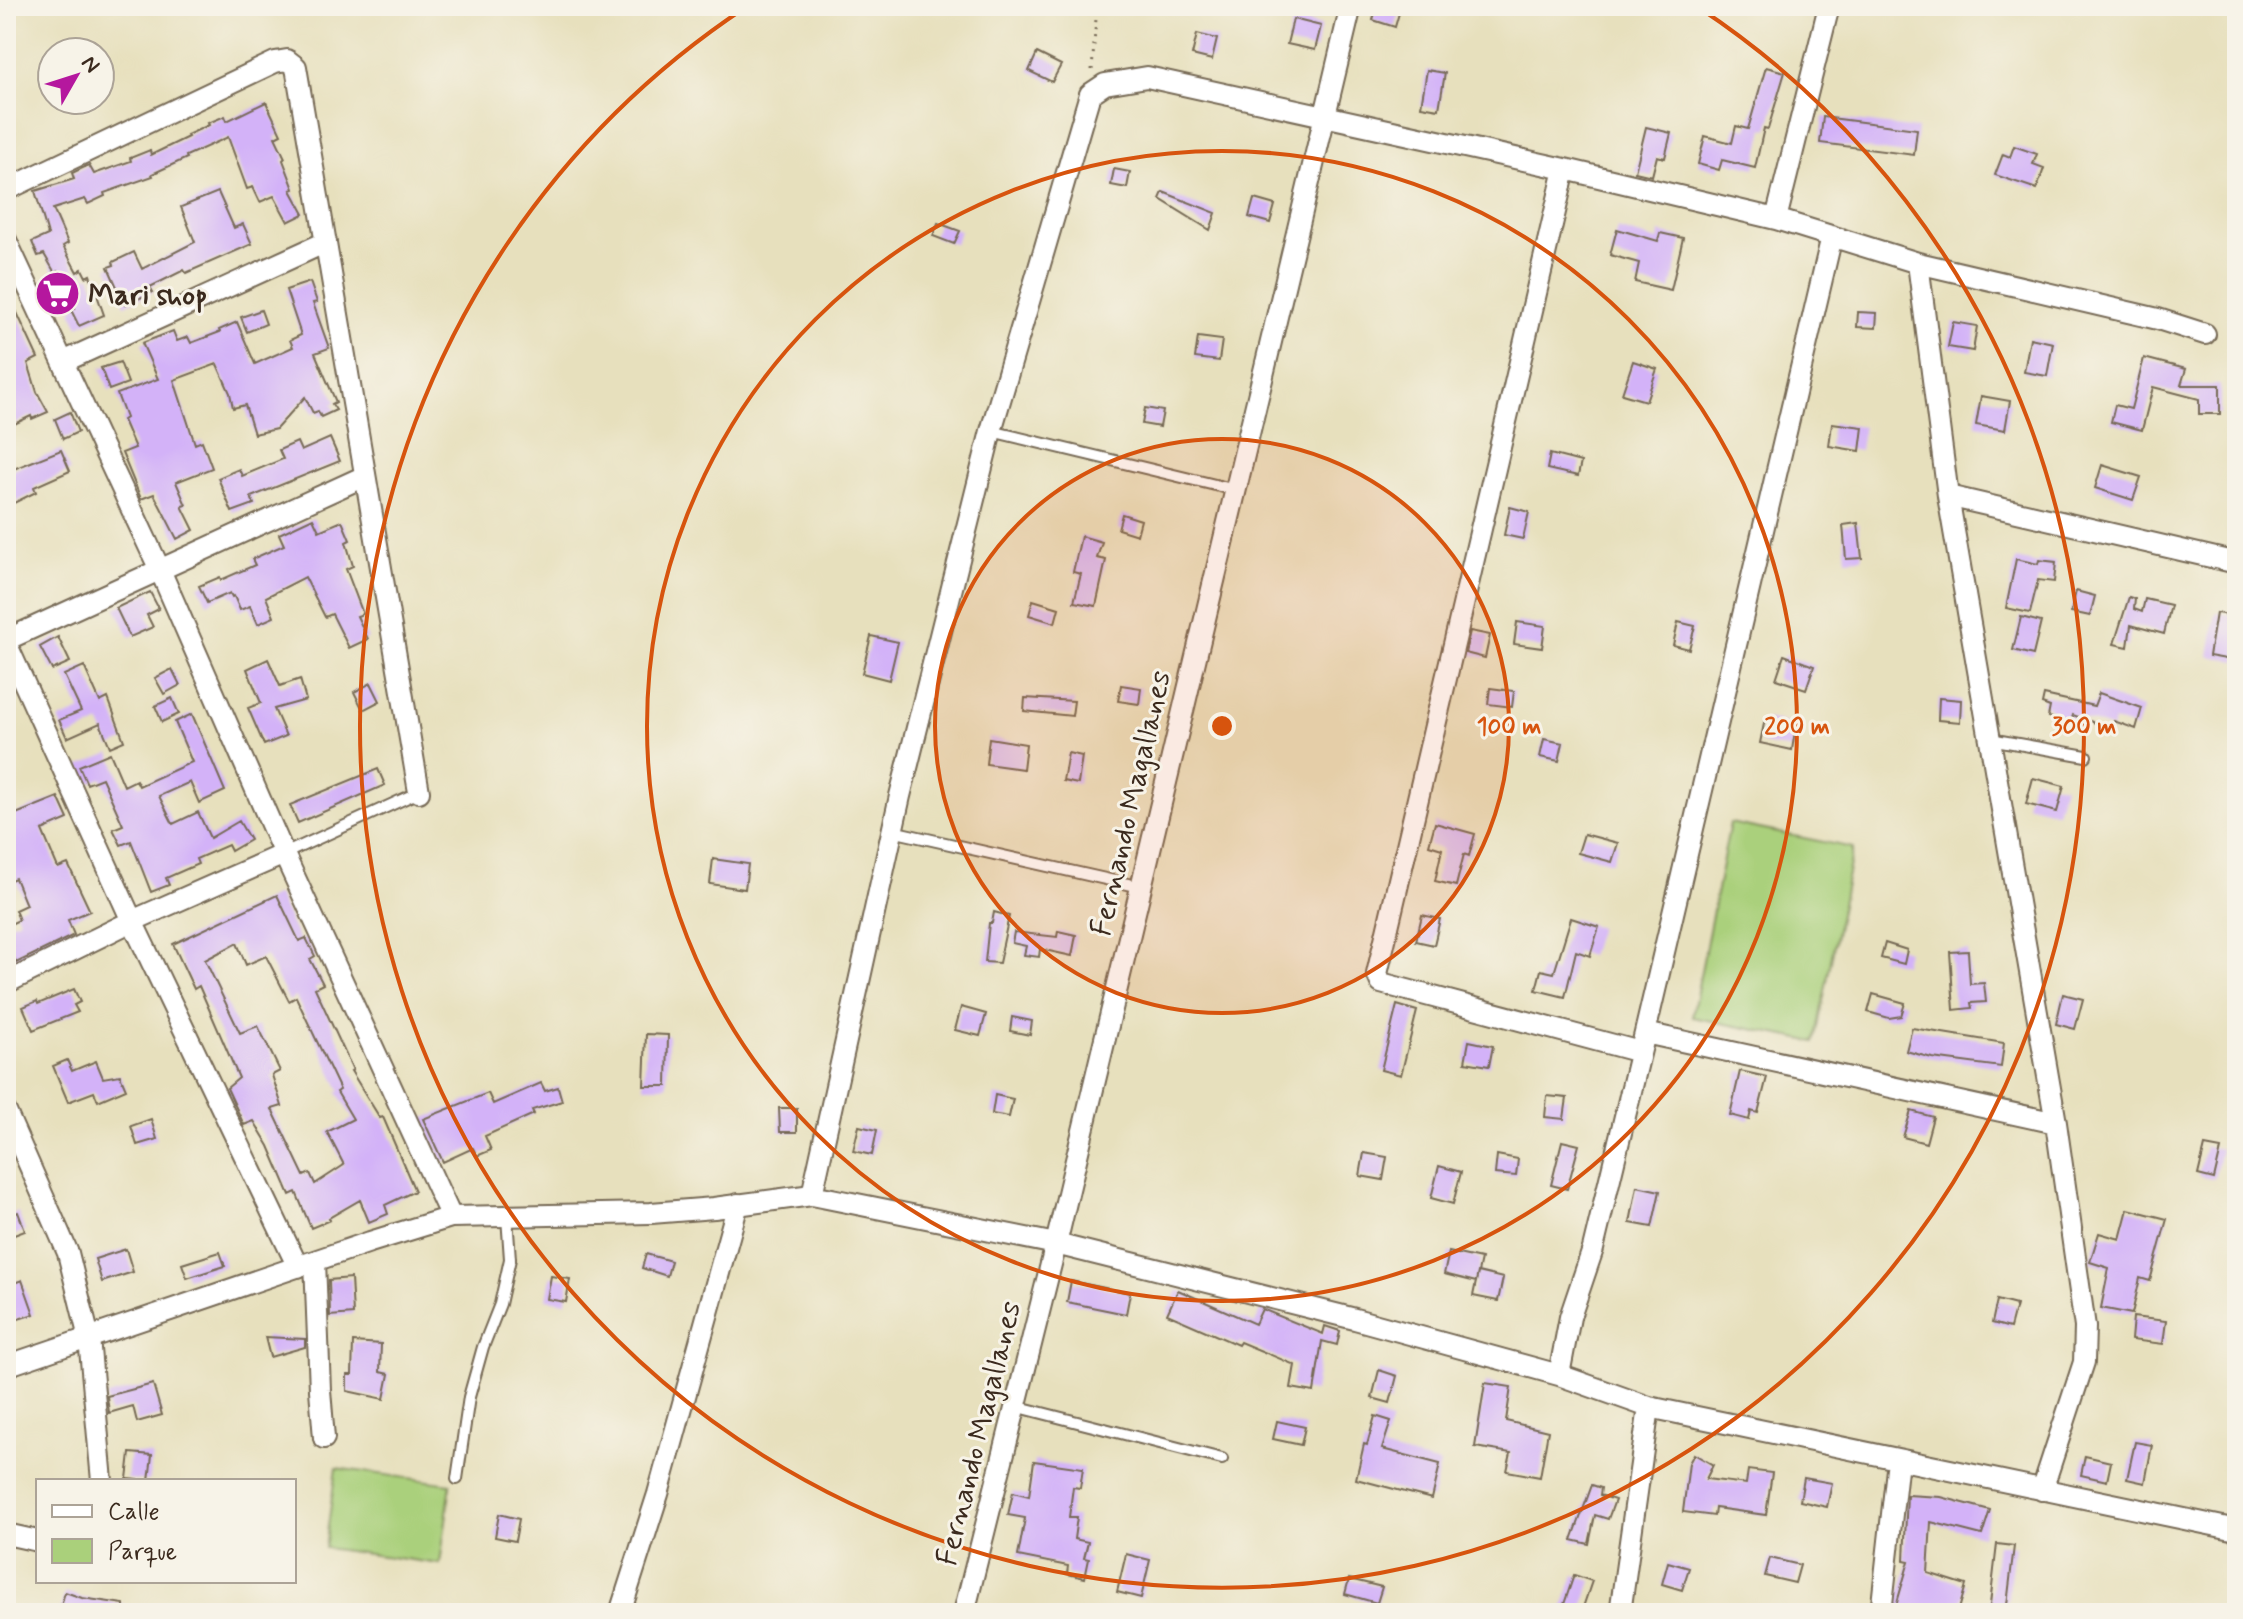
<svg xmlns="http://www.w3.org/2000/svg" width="2243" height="1619" viewBox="0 0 2243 1619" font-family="Mynerve,sans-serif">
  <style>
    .green { fill: #aad07b; stroke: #727d4c; stroke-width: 2 }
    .building { fill: #d3b2f8; fill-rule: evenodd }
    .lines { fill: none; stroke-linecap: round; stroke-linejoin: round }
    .lane-casing { stroke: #776a56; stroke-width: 14 }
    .street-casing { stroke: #776a56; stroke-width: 24 }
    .path { stroke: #776a56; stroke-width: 3; stroke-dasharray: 2 6; stroke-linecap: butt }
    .lane { stroke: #fff; stroke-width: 10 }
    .street { stroke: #fff; stroke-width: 20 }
    .ring { fill: none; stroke: #d7540e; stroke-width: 4 }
    .labels { text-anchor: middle; stroke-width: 6; stroke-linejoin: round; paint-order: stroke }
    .poi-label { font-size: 30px; font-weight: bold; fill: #3b2a1e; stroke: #f7f3e8; text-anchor: start }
    .street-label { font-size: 30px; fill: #3b2a1e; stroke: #f7f3e8 }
    .centre { fill: #d7540e; stroke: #f7f3e8; stroke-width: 4 }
    .ring-label { font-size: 24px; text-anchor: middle; font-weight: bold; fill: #d7540e; stroke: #f7f3e8; stroke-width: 6; stroke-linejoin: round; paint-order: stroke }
  </style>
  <rect width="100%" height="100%" fill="#f7f3e8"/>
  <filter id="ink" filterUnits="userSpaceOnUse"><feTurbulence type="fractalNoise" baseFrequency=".0125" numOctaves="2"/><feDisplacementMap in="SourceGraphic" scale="16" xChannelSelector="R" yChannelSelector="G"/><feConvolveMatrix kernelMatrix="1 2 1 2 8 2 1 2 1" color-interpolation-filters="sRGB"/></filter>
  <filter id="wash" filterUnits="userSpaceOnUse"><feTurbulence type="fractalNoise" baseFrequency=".006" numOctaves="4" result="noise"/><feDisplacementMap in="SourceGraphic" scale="32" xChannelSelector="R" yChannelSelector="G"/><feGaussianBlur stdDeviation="1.8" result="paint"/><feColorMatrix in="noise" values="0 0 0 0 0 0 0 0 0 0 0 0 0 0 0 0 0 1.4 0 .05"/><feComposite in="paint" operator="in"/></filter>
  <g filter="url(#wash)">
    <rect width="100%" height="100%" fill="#e7e0bd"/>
    <!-- green -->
    <path class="green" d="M1730,823L1853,848L1815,1042L1692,1017Z
      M336,1468L451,1484L440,1564L325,1548Z"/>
    <g id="blocks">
      <!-- building -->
      <path class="building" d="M1377,6H1401L1395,27L1373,20Z
        M1293,19L1321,26L1315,50L1287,44Z
        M1197,34L1217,39L1212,60L1192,55Z
        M1037,53L1061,65L1052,82L1029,71Z
        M1766,67L1785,72L1768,129L1764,128L1755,168L1722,160L1719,170L1698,164L1705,136L1732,143L1736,126L1748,129Z
        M1427,70L1445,73L1439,109L1421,106Z
        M266,102L281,134L275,137L285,158L283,160L294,189L291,190L304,214L288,222L274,196L260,202L253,187L247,189L228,137L186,156L187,158L152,174L153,176L104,193L105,196L88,204L85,199L53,209L68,243L63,246L77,272L82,269L86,277L90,275L104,315L79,326L71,310L75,308L59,271L55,273L44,254L38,256L32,242L48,235L35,191L74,179L72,173L89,165L94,174L131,161L130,158L150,150L151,155L188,137L187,135L209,125L208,123L225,116L227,121Z
        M1823,117L1917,129L1914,155L1820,143Z
        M1646,127L1671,133L1665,158L1657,156L1652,176L1635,172Z
        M2014,146L2037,154L2033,164L2044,168L2037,189L1995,175L2003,154L2010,157Z
        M1114,169L1130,172L1127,188L1111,185Z
        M218,192L234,228L243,224L252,244L186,273L184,270L150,287L153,292L125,305L108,267L114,265L113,262L134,252L142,269L195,242L181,207Z
        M1163,192L1216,213L1210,230L1160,199Z
        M1254,199L1275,205L1270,223L1249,217Z
        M938,223L960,231L954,244L933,236Z
        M1617,229L1658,241L1660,233L1683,238L1671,290L1635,282L1639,263L1610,255Z
        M310,282L317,302L313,303L329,348L315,353L336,402L332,404L336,410L321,417L318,411L313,413L305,397L276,429L254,434L245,405L233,408L230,393L217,364L174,380L195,444L202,441L212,468L176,482L186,505L182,506L194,530L177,539L154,494L141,499L122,453L135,448L123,420L126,418L117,394L158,379L142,343L173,331L177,341L188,337L191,343L220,332L219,330L237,322L255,364L293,347L290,340L301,335L286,290Z
        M6,289L38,358L28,363L37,392L48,412L32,419L31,416L6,428Z
        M261,310L266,324L247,332L241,317Z
        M1858,312L1877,313L1876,328L1857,327Z
        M1953,322L1977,326L1973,351L1948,347Z
        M1198,337L1222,340L1219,361L1195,358Z
        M2030,338L2053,343L2047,376L2024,372Z
        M2144,358L2186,369L2181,385H2220V414H2199V399L2153,387L2142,430L2111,422L2115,405L2131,409Z
        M1633,361L1657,369L1646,401L1622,394Z
        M120,362L128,383L109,390L101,368Z
        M1981,396L2010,401L2005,430L1976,425Z
        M1145,408L1163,411L1160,427L1142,424Z
        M70,412L78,432L63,439L55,419Z
        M1832,423L1863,427L1860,451L1829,446Z
        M330,438L340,461L251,497L254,504L232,512L218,478L239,469L242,476L283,459L279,450L297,442L301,451Z
        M61,450L70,471L34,487L36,492L6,507V472Z
        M1550,454L1581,462L1578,476L1547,469Z
        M2102,465L2141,477L2133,500L2095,488Z
        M1510,507L1529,512L1523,539L1504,535Z
        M1122,514L1141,520L1137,535L1118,529Z
        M313,518L319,531L342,521L350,540L346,542L353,566L346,569L363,614L357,616L368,639L349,648L332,614L325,617L305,577L266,597L274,617L258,624L250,606L240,610L234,596L232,597L230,593L207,603L199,586L220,577L221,580L255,565L252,559L284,545L279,534Z
        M1858,523L1862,558L1846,559L1843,525Z
        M1081,536L1102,542L1097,558L1106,560L1096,606L1074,602L1081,574L1073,572Z
        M2016,559L2038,564L2039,560L2056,562L2054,582L2038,580L2030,613L2006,608Z
        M2076,591L2095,596L2090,616L2071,612Z
        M150,592L159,609L147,615L153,627L130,637L116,608Z
        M2129,597L2135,599L2134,609L2142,612L2145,599L2171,605L2164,634L2131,625L2128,647L2114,644Z
        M1033,600L1059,608L1055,623L1029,615Z
        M2216,613L2237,616V661L2209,656Z
        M2021,617L2041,622L2033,655L2013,650Z
        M1517,622L1545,626L1542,648L1514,644Z
        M1678,622L1695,626L1689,649L1673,645Z
        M1470,631L1490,635L1485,658L1465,653Z
        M871,636L898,642L889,680L862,673Z
        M58,637L70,662L52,670L40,647Z
        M1784,655L1814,666L1806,689L1776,679Z
        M268,659L280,686L300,679L306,700L274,709L286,736L264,745L248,708L261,703L247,669Z
        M84,666L100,702L108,698L124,741L110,747L100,723L67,738L59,720L81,711L64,675Z
        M172,669L180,685L164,694L155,678Z
        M371,683L380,701L363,710L354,692Z
        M1121,685L1141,688L1139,704L1118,701Z
        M1490,688L1514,691L1512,707L1488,704Z
        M2099,693L2142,708L2136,729L2114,721L2112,729L2073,715L2071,722L2048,717L2050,707L2042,704L2044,695L2094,706Z
        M172,698L179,714L162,722L155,706Z
        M1025,698L1074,701L1072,716L1024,711Z
        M1939,698L1961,700L1960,722L1938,720Z
        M192,714L225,791L199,803L190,782L159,796L173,824L198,812L210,838L239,821L250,840L231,851L228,845L196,859L198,864L166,878L169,885L151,892L131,841L121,845L113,829L123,825L102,778L87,784L79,766L110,753L124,786L136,780L139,786L192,762L175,722Z
        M1765,719L1796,725L1792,750L1760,743Z
        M989,738L1026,744L1023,769L986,764Z
        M1544,739L1563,743L1559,761L1540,757Z
        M1068,753L1082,756L1078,784L1063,781Z
        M378,769L385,785L298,823L290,805Z
        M2033,778L2064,786L2057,812L2026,804Z
        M58,797L68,819L42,830L58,868L68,864L90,911L68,920L74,935L16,963L9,945L12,944L6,926L19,920L15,910L26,905L15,878L6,882V818Z
        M1435,823L1475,834L1469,856L1464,854L1456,886L1435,881L1442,849L1429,845Z
        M1584,834L1618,843L1612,862L1578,853Z
        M713,859L748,864L745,889L710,884Z
        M277,895L299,941L306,938L315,956L310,959L323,984L315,988L353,1070L351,1071L380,1118L383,1117L415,1191L385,1205L388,1214L369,1222L360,1200L329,1218L330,1220L311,1228L296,1192L290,1195L269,1146L254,1121L244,1125L227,1088L239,1078L199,986L194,989L173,944ZM237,943L246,965L266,956L289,1001L296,997L340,1090L337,1092L353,1119L327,1132L344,1165L315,1184L310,1173L304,1176L272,1109L282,1106L272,1075L280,1071L258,1026L240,1033L205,960Z
        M994,912L1009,916L999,963L985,962L989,923H992Z
        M1422,915L1440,919L1434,945L1416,941Z
        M1571,918L1599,927L1590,956L1576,951L1565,997L1536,990L1541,970L1554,973Z
        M1058,931L1076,935L1072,956L1040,949L1039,957L1024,955L1026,946L1012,943L1014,932L1057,937Z
        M1885,943L1907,950L1904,964L1881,958Z
        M1968,951L1970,984L1984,983L1986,1002L1971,1003L1972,1008L1954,1010L1950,952Z
        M74,989L80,1002L74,1005L78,1012L33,1030L23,1007L37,1001L38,1004Z
        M1873,994L1905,1003L1901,1016L1889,1018L1868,1012Z
        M2063,994L2083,999L2075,1029L2056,1024Z
        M1397,1005L1417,1011L1401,1075L1381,1070Z
        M961,1007L986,1014L980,1036L955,1030Z
        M1012,1017L1032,1021L1030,1035L1010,1031Z
        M1912,1028L2004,1043L2001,1067L1932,1058L1906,1051Z
        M646,1034L668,1035L667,1086H644Z
        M1469,1041L1493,1046L1489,1066L1465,1062Z
        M67,1060L72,1071L96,1061L103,1078L120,1075L126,1089L98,1101L94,1092L68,1102L53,1066Z
        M1740,1071L1767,1077L1758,1113L1751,1111L1749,1120L1730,1115Z
        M541,1083L545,1091L558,1087L562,1101L532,1110L534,1114L485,1136L491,1150L477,1156L473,1148L443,1162L423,1119L488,1093L493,1104Z
        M995,1095L1013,1099L1009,1117L992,1114Z
        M1547,1096L1567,1098L1564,1119L1545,1117Z
        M779,1108H797V1132H780Z
        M1911,1111L1933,1117L1926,1143L1903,1137Z
        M151,1119L157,1139L137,1145L131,1126Z
        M859,1126L877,1130L872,1155L853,1151Z
        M1562,1141L1579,1145L1567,1189L1551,1185Z
        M2205,1146L2221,1149L2214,1179L2198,1175Z
        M1364,1153L1387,1157L1383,1180L1360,1176Z
        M1497,1155L1518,1159L1516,1176L1495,1174Z
        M1439,1166L1461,1172L1453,1204L1431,1198Z
        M1637,1186L1660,1191L1652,1227L1630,1223Z
        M2128,1209L2167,1219L2150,1281L2140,1278L2132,1314L2101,1308L2109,1268L2090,1262L2099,1233L2120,1239Z
        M18,1212L25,1231L6,1238V1217Z
        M126,1249L133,1272L102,1282L95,1259Z
        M220,1252L225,1266L187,1278L182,1264Z
        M1449,1252L1481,1259L1476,1282L1444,1274Z
        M646,1254L671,1261L667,1276L642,1268Z
        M1478,1272L1503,1278L1498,1301L1473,1296Z
        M551,1276L570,1279L566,1302L547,1299Z
        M351,1278L353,1314L330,1316L329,1280Z
        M22,1280L34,1314L6,1323V1286Z
        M1071,1281L1130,1293L1126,1314L1067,1302Z
        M1178,1290L1255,1324L1262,1309L1323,1334L1325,1326L1340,1331L1337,1345L1322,1341L1314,1392L1291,1388L1295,1365L1240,1342L1238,1345L1167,1314Z
        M1997,1300L2016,1305L2010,1328L1992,1323Z
        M2133,1317L2166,1321L2163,1344L2131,1340Z
        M265,1337L305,1339V1347L270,1357Z
        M353,1342L381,1344L380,1372L389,1374L384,1399L347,1391V1375H352Z
        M1379,1370L1397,1376L1390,1403L1372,1398Z
        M1485,1383L1511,1387L1506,1421L1548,1431L1540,1477L1507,1471L1511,1453L1475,1447Z
        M153,1384L162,1415L137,1422L133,1406L109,1413L107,1396Z
        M1375,1416L1391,1421L1382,1449L1440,1464L1432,1499L1356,1479L1364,1444L1367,1445Z
        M1277,1421L1305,1427L1301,1445L1273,1439Z
        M2135,1442L2152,1445L2145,1483L2127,1479Z
        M130,1453L152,1455L149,1481L127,1479Z
        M1694,1454L1713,1465L1706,1479L1746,1484L1748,1470L1772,1473L1766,1515L1715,1508L1714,1516L1683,1512L1689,1463Z
        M2085,1456L2111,1462L2107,1481L2081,1475Z
        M1034,1461L1083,1468L1080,1488L1073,1487L1069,1517H1077L1074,1539L1088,1542L1084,1558L1089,1559L1085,1578L1067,1574L1068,1566L1018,1556L1025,1518L1008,1515L1013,1492L1029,1496Z
        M1804,1478L1832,1483L1827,1507L1800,1501Z
        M1592,1485L1601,1488L1600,1495L1615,1500L1608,1519L1595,1515L1589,1544L1572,1540Z
        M1907,1495L1941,1497L1990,1510L1982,1535L1931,1522L1928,1573L1966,1585L1958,1613H1894L1909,1561L1904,1560Z
        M499,1514L519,1519L515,1541L495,1537Z
        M1997,1544L2014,1546L2006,1613H1989Z
        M1126,1554L1150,1560L1141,1598L1117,1592Z
        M1770,1558L1800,1565L1795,1583L1765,1576Z
        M1668,1562L1689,1568L1682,1590L1662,1584Z
        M1574,1575L1592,1581L1581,1613H1561Z
        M1349,1579L1382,1587L1377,1603L1345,1594Z
        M65,1592L82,1598L124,1604V1613H77L60,1609Z"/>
    </g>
  </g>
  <g filter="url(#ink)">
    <use href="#blocks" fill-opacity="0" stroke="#776a56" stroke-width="2"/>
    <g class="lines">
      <defs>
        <path id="lane" d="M991,431L1236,490
          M1990,739L2086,756
          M892,831L1141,887
          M284,854L419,792
          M1015,1406L1222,1459
          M457,1479L469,1397L483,1347L500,1304L510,1259L507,1217"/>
        <path id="street" d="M1565,169L1377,974L1381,983L1640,1052
          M6,190L275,62L287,60L296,67L419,792
          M1776,219L1829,6
          M6,240L160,570L284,854L451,1217
          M1918,263L1948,496L2056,1123L2085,1327L2084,1362L2042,1490
          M63,362L326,242
          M1948,496L2237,563
          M6,640L365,476
          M6,643L132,921L298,1267
          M6,983L132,921L284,854
          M1645,1033L2056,1123
          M6,1112L68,1253L89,1338L102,1481
          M812,1195L900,796L991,431L1090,94L1105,84L1147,77L1565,169L1776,219L1918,263L2158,319L2205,334
          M315,1261L320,1390L324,1438
          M6,1366L370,1242L451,1217L651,1213L714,1208L812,1195L1056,1244L1355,1319L1559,1375L1649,1407L2237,1530
          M1559,1375L1570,1317L1593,1249L1645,1033L1832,236
          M6,1534L38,1541
          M620,1613L658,1494L738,1204
          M964,1613L1056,1244L1351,6
          M1620,1613L1649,1407
          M1881,1613L1898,1460"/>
      </defs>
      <!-- lane casing -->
      <use href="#lane" class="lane-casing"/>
      <!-- street casing -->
      <use href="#street" class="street-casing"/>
      <!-- path -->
      <path class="path" d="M1092,70L1097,6"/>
      <!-- lane -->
      <use href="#lane" class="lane"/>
      <!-- street -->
      <use href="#street" class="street"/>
    </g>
  </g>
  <!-- distance rings -->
  <circle cx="1222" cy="726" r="287" fill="#d7540e" fill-opacity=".12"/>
  <g class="ring">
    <circle cx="1222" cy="726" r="287"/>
    <circle cx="1222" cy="726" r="575"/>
    <path d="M1698 7A862 862 0 1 1 746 7"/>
  </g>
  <!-- icons -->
  <defs>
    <symbol id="supermarket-disc" viewBox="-11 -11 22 22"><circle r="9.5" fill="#b5179e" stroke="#f7f3e8"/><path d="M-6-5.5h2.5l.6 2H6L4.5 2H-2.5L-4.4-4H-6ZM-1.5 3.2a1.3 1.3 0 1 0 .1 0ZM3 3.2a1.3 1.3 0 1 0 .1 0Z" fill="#fff"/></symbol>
  </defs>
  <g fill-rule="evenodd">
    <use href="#supermarket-disc" x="32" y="268" width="51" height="51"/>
  </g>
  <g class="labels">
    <!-- poi labels -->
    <g class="poi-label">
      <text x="88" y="304">Mari shop</text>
    </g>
    <!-- street labels -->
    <g class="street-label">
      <text transform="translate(1130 803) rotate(-77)" y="10">Fernando Magallanes</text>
      <text transform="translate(978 1433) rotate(-76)" y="10">Fernando Magallanes</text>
    </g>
  </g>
  <circle cx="1222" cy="726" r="12" class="centre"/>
  <g class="ring-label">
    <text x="1509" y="734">100 m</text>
    <text x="1797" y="734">200 m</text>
    <text x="2084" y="734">300 m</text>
  </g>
  <!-- margin -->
  <rect width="2243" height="1619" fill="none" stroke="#f7f3e8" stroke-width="32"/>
  <!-- legend -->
  <rect x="36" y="1479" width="260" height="104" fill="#f7f3e8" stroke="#aca397" stroke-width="2"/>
  <rect x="52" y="1505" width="40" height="12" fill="#ffffff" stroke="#aca397" stroke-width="2"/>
  <text x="108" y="1519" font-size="24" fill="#3b2a1e">Calle</text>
  <rect x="52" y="1539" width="40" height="24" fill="#aad07b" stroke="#aca397" stroke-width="2"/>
  <text x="108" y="1559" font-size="24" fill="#3b2a1e">Parque</text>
  <!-- north arrow -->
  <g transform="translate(76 76) rotate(51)"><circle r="38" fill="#f7f3e8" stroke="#aca397" stroke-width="2"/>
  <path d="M0-6L14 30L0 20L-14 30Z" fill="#b5179e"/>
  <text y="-12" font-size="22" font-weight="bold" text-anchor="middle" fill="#3b2a1e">N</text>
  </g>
</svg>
